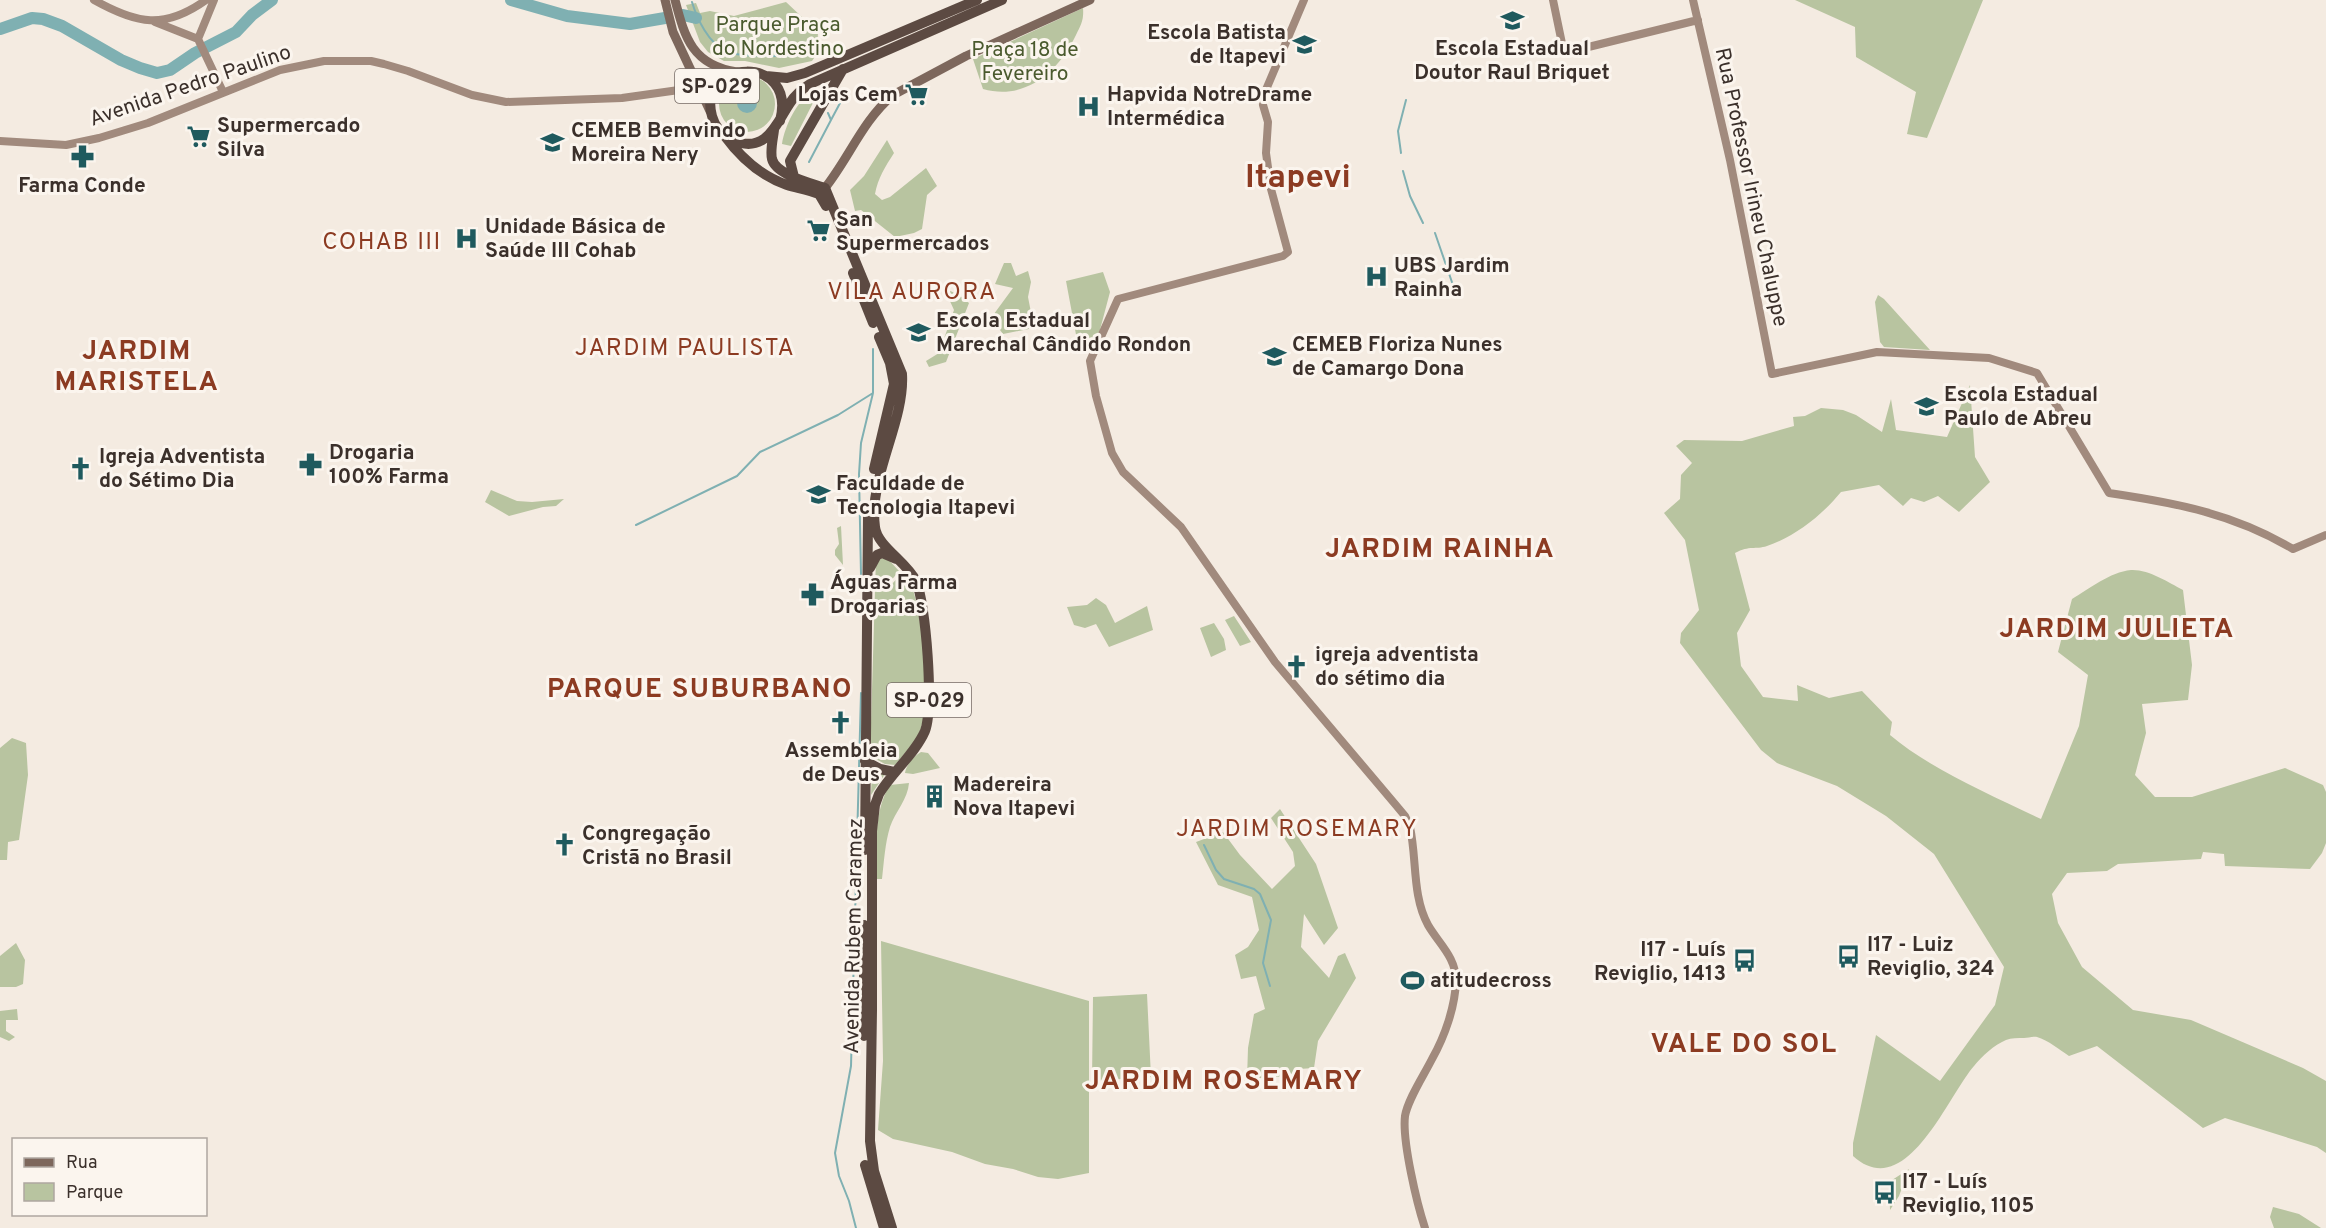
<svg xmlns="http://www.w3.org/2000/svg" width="2326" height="1228" viewBox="0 0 2326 1228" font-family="Overpass,sans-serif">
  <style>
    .green { fill: #b8c4a0 }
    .water { fill: #7fb0b2 }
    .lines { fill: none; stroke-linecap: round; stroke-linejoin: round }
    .stream { stroke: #7fb0b2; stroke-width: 2 }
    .river { stroke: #7fb0b2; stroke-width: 12 }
    .secondary { stroke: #a18a7d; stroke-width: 8 }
    .primary { stroke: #7d675c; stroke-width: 9 }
    .highway { stroke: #5c4a42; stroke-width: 10 }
    .labels { text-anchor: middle; stroke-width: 6; stroke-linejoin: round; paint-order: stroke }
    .shield { fill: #fbf5ee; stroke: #756b66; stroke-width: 1.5 }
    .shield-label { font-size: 20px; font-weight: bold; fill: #3b302b }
    .park-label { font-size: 21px; fill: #4a5a2e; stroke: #fbf5ee }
    .poi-label { font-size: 21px; font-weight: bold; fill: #3b302b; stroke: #fbf5ee; text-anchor: start }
    .street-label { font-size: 21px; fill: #3b302b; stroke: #fbf5ee }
    .quarter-label { font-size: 24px; letter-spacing: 1.5px; fill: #8c3b22; stroke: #fbf5ee }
    .district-label { font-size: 27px; font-weight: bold; letter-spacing: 1.5px; fill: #8c3b22; stroke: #fbf5ee }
    .town-label { font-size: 33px; font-weight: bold; fill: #8c3b22; stroke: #fbf5ee }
  </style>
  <rect width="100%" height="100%" fill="#f4ebe1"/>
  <!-- green -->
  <path class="green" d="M1795,0H1983L1927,138L1907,134L1916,92L1856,57L1855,27Z
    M786,2L818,32L817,54L812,61L779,68L745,61H724L708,52L700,42L686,5L696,3L700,13L710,11L734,16Z
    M1083,8C1084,20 1081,25 1076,35C1059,71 1026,101 983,89L973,59Z
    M719 104a28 28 0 1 1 56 0a28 28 0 1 1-56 0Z
    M812,92L817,95L791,146L782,144C785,126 796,102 812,92Z
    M887,140L894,153C885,167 878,178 875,194L882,200L890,197L926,168L937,186L927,195L922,229L914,233L895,237L861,210L855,211L850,190L864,176Z
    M1004,263H1011L1016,276L1028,271L1031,282L1028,297L1034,328L1003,334L991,318L1013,288L995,284Z
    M1103,272L1110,292L1097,341C1091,348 1082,349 1077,340L1066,281Z
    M944,288L959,295L969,303L946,362L929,367L926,361L939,353L954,310Z
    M1878,295L1884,299L1930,350L1884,347L1880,342L1875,302Z
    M1970,385L1975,457L1990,482L1959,512L1938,496L1924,502L1911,498L1903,506L1879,485L1841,492C1822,515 1796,536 1767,546C1755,550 1750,545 1735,553L1750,610L1737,633L1741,666L1763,697L1798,701L1797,685L1829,698L1862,691L1892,722L1890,735C1930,769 1993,796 2041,819L2079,726L2088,675L2058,652L2072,599C2089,589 2110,572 2131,570C2148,569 2168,582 2183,590L2192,665L2188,700L2142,704L2146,733L2135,775L2155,797H2192L2285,768L2323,785L2326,792V843L2322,853L2310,869L2225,866L2224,854L2203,852L2201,859L2118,864L2107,871L2067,873L2052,894L2058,923L2082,967L2133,1010L2191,1020L2303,1068L2326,1081V1153L2317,1147L2225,1118L2203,1128L2097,1046L2069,1056C2060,1050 2048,1040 2037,1037C2034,1036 2028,1038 2024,1038C2018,1038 2011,1038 2006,1040C1994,1045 1982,1056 1974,1066C1947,1097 1906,1204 1853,1156V1143L1876,1035L1940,1081L1995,1005L2004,967L1934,854L1886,816L1837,786L1777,763L1761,750L1680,643L1681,633L1699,610L1685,540L1664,513L1680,499L1681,475L1692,463L1676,446L1684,440L1742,441L1794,426L1793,417L1805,416L1821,408L1843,410L1856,415L1882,432L1891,399L1896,430L1947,437Z
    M491,490L517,501L532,502L564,499L556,506L543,507L509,516L485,502Z
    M841,526L843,565L835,555V550L839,544L837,528Z
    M879,558L888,559L899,571L889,583L875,585L876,562Z
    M904,571C923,592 931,705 920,731C915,743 903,755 895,765L885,764L870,756L875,590L891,585Z
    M1096,598L1106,605L1115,623L1147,606L1153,630L1109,647L1096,624L1085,628L1074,625L1067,607L1087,605Z
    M1234,616L1251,642L1240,646L1225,620Z
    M1214,623L1224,639L1226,650L1211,657L1200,628Z
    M12,738L26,743L28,775L19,840L8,842L7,860H0V748Z
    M921,752L928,753L940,768L913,774L905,773C906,765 914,756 921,752Z
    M872,769L885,774L871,795Z
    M909,783C908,799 895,812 890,827C885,843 884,862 882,879H875C877,849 873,811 890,785Z
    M1280,809L1316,864L1338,928L1324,945L1304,914L1301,947L1329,978L1338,956L1345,953L1356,978L1318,1041L1314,1068L1299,1069L1289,1076L1247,1079L1248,1048L1254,1014L1265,1009L1256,976L1241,979L1235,955L1248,947L1259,930L1252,897L1218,885L1196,842L1223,832L1240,855L1272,889L1295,866L1293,852L1271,818Z
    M881,941L1089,1001V1173L1058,1179L1038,1177L1013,1169L985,1164L952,1152L893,1139L878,1130L883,1061Z
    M16,943L25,960L23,984L16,987H0V956Z
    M1147,994L1151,1077L1092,1081L1093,997Z
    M17,1009L18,1020H6V1031L15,1037L9,1041L0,1037V1011Z
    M1909,1169L1899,1196L1890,1210L1889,1182Z
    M2273,1207L2299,1214L2321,1228H2274L2270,1217Z"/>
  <!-- water -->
  <path class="water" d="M737 103a10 10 0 1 1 20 0a10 10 0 1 1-20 0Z"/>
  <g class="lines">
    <!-- stream -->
    <path class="stream" d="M692,2C697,19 709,44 726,51C742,59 790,55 810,55
      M831,120L847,90
      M1401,153L1398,131L1406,100
      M809,162L831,120L828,113
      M1403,171L1410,196L1423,223
      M1435,233L1454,288
      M636,525L737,476L760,452L838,415L873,393
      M861,574L859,474L861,443L873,393V349
      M1204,845L1216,870L1224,879L1254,889L1260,894L1271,920L1263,963L1270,986
      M856,1228L849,1201L839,1176L835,1153L851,1066L861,693"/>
    <!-- river -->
    <path class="river" d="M511,0L567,16L630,24L665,18
      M683,15L696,18
      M0,29L32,18L43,19L62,26L121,60L140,68L157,73L170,70L195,53L236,32L252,15L272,0"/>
    <!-- secondary -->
    <path class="secondary" d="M94,0C137,24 164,30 206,0
      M1553,0L1564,53L1698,20
      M1693,0L1730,160L1772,374L1877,352L1989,358L2037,373L2109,493C2177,503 2234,514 2293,549L2326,535
      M155,22L198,39L223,92
      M198,39L214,0
      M1262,99L1304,0
      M1263,105L1268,122L1266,153L1271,189L1288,252L1283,256L1118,299L1090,361L1096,396L1112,453L1123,472L1181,527L1275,662L1395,804L1405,816L1410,827C1417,859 1412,896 1428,925C1439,944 1456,957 1456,981C1455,1007 1445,1036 1432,1059C1424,1075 1408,1099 1405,1116C1402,1141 1417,1204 1425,1228
      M0,141L66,145L99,138L148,123L280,70L324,61H371L384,64L408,71L472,95L506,102L622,98L686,89L705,100"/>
    <!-- primary -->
    <path class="primary" d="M665,0L673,32L710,111
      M675,0C685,39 693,65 737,72
      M825,188C849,158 863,120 893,95L966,56L1090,0"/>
    <!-- highway -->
    <path class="highway" d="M766,76L787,78L805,73L977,0
      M780,121C798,53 696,59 712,116C715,127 722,135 732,140C766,155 776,124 790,103C795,95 802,89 810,84L1002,0
      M774,130C773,139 770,150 772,159C776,175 811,183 825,188L902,374C905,422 868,478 875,527C877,546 907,562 916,581C926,603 934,708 925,731C915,754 892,772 879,794L875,805L872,831V1010L870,1141L874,1171L892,1228
      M724,135C740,157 761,176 787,185C797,188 808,190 819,194L826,206
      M794,177L790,161L843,69
      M853,273L873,323
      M874,469L894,384L890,363L879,337
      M870,568L877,555L882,553L896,559
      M865,761L880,769L894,772
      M865,850L868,517
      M864,1036V925
      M865,1165L884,1228"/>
  </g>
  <!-- icons -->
  <defs>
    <symbol id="school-bare" viewBox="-9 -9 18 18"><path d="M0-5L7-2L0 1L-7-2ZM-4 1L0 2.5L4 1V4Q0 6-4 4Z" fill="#1f5a5e" stroke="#fbf5ee" stroke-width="2.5" paint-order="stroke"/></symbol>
    <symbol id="supermarket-bare" viewBox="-9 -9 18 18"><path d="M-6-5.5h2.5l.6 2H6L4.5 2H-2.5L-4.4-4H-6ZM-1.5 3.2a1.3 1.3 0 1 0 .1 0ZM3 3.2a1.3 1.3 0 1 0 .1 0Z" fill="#1f5a5e" stroke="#fbf5ee" stroke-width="2.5" paint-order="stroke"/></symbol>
    <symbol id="hospital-bare" viewBox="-9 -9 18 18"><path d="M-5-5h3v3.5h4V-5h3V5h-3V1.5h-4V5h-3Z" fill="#1f5a5e" stroke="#fbf5ee" stroke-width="2.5" paint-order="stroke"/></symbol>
    <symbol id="pharmacy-bare" viewBox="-9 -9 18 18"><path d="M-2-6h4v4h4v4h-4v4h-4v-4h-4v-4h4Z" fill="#1f5a5e" stroke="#fbf5ee" stroke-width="2.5" paint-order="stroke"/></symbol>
    <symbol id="church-bare" viewBox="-9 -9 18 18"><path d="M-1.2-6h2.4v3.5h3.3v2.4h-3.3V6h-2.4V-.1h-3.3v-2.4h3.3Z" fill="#1f5a5e" stroke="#fbf5ee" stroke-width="2.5" paint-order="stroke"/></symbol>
    <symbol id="university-bare" viewBox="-9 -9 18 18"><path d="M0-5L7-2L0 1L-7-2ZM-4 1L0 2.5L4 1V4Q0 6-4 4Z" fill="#1f5a5e" stroke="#fbf5ee" stroke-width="2.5" paint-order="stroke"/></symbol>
    <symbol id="building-bare" viewBox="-9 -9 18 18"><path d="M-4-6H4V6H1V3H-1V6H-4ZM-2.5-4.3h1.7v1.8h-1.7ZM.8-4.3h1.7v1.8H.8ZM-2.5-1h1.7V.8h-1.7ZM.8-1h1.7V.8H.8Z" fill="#1f5a5e" stroke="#fbf5ee" stroke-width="2.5" paint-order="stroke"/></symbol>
    <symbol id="bus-bare" viewBox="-9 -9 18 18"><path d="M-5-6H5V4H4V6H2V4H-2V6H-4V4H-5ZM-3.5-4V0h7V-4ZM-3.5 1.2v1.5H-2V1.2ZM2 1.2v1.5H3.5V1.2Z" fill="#1f5a5e" stroke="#fbf5ee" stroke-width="2.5" paint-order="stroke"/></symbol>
    <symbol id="stadium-bare" viewBox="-9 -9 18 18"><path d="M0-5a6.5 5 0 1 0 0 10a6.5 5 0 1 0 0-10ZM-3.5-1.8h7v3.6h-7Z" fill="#1f5a5e" stroke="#fbf5ee" stroke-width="2.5" paint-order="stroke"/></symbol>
  </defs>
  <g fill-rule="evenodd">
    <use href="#school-bare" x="1496" y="4" width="33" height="33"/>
    <use href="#school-bare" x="1288" y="28" width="33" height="33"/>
    <use href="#supermarket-bare" x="900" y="78" width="33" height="33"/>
    <use href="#hospital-bare" x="1072" y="90" width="33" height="33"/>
    <use href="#supermarket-bare" x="182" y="120" width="33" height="33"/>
    <use href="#school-bare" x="536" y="126" width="33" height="33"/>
    <use href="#pharmacy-bare" x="66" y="140" width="33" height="33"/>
    <use href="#supermarket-bare" x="802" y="214" width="33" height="33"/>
    <use href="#hospital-bare" x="450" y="222" width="33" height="33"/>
    <use href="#hospital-bare" x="1360" y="260" width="33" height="33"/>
    <use href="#school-bare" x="902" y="316" width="33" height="33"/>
    <use href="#school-bare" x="1258" y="340" width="33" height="33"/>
    <use href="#school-bare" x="1910" y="390" width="33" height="33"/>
    <use href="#pharmacy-bare" x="294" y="448" width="33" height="33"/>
    <use href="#church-bare" x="64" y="452" width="33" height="33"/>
    <use href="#university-bare" x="802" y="478" width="33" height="33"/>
    <use href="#pharmacy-bare" x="796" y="578" width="33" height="33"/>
    <use href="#church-bare" x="1280" y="650" width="33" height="33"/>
    <use href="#church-bare" x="824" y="706" width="33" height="33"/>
    <use href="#building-bare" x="918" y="780" width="33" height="33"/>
    <use href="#church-bare" x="548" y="828" width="33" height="33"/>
    <use href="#bus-bare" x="1832" y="940" width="33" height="33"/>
    <use href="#bus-bare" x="1728" y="944" width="33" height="33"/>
    <use href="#stadium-bare" x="1396" y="964" width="33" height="33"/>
    <use href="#bus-bare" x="1868" y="1176" width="33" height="33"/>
  </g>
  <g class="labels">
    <!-- shield labels -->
    <g class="shield">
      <rect x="675" y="69" width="84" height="34" rx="4.5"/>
      <rect x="887" y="683" width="84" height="34" rx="4.5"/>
    </g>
    <g class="shield-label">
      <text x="717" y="93">SP-029</text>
      <text x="929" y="707">SP-029</text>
    </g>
    <!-- park labels -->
    <g class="park-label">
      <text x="778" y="31">Parque Praça<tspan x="778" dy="24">do Nordestino</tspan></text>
      <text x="1025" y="56">Praça 18 de<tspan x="1025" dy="24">Fevereiro</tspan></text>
    </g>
    <!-- poi labels -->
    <g class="poi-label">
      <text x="1286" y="39" text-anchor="end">Escola Batista<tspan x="1286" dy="24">de Itapevi</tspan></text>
      <text x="1512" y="55" text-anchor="middle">Escola Estadual<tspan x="1512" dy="24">Doutor Raul Briquet</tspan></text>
      <text x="898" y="101" text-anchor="end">Lojas Cem</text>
      <text x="1107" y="101">Hapvida NotreDrame<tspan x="1107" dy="24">Intermédica</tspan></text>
      <text x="217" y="132">Supermercado<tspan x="217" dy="24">Silva</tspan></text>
      <text x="571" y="137">CEMEB Bemvindo<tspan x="571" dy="24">Moreira Nery</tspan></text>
      <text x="82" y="192" text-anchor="middle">Farma Conde</text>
      <text x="836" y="226">San<tspan x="836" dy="24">Supermercados</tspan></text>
      <text x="485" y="233">Unidade Básica de<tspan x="485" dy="24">Saúde III Cohab</tspan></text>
      <text x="1394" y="272">UBS Jardim<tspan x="1394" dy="24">Rainha</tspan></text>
      <text x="936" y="327">Escola Estadual<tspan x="936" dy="24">Marechal Cândido Rondon</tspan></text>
      <text x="1292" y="351">CEMEB Floriza Nunes<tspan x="1292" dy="24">de Camargo Dona</tspan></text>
      <text x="1944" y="401">Escola Estadual<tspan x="1944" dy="24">Paulo de Abreu</tspan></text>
      <text x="329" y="459">Drogaria<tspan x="329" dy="24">100% Farma</tspan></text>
      <text x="99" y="463">Igreja Adventista<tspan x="99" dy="24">do Sétimo Dia</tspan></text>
      <text x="836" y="490">Faculdade de<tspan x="836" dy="24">Tecnologia Itapevi</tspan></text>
      <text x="830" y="589">Águas Farma<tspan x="830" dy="24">Drogarias</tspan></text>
      <text x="1315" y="661">igreja adventista<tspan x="1315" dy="24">do sétimo dia</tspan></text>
      <text x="841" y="757" text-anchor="middle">Assembleia<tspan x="841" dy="24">de Deus</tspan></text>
      <text x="953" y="791">Madereira<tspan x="953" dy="24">Nova Itapevi</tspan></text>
      <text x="582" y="840">Congregação<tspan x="582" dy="24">Cristã no Brasil</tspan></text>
      <text x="1867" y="951">I17 - Luiz<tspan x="1867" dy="24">Reviglio, 324</tspan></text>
      <text x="1726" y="956" text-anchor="end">I17 - Luís<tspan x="1726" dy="24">Reviglio, 1413</tspan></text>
      <text x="1430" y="987">atitudecross</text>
      <text x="1902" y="1188">I17 - Luís<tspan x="1902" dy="24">Reviglio, 1105</tspan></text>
    </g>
    <!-- street labels -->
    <g class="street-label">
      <text transform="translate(190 85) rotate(-19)" y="7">Avenida Pedro Paulino</text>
      <text transform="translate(1752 187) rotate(78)" y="7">Rua Professor Irineu Chaluppe</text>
      <text transform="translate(853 936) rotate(-89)" y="7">Avenida Rubem Caramez</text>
    </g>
    <!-- quarter labels -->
    <g class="quarter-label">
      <text x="382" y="249">COHAB III</text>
      <text x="912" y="299">VILA AURORA</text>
      <text x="685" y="355">JARDIM PAULISTA</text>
      <text x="1297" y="836">JARDIM ROSEMARY</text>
    </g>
    <!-- district labels -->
    <g class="district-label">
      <text x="137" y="359">JARDIM<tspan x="137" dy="31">MARISTELA</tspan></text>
      <text x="1440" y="557">JARDIM RAINHA</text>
      <text x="2117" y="637">JARDIM JULIETA</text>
      <text x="700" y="697">PARQUE SUBURBANO</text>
      <text x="1744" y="1052">VALE DO SOL</text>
      <text x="1224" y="1089">JARDIM ROSEMARY</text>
    </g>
    <!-- town labels -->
    <g class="town-label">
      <text x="1298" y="187">Itapevi</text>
    </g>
  </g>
  <!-- legend -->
  <rect x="12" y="1138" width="195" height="78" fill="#fbf5ee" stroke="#aea6a0" stroke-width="1.5"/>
  <rect x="24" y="1158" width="30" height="9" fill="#7d675c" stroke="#aea6a0" stroke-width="1.5"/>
  <text x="66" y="1168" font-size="18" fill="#3b302b">Rua</text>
  <rect x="24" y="1183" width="30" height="18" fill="#b8c4a0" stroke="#aea6a0" stroke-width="1.5"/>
  <text x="66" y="1198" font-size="18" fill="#3b302b">Parque</text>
</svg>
